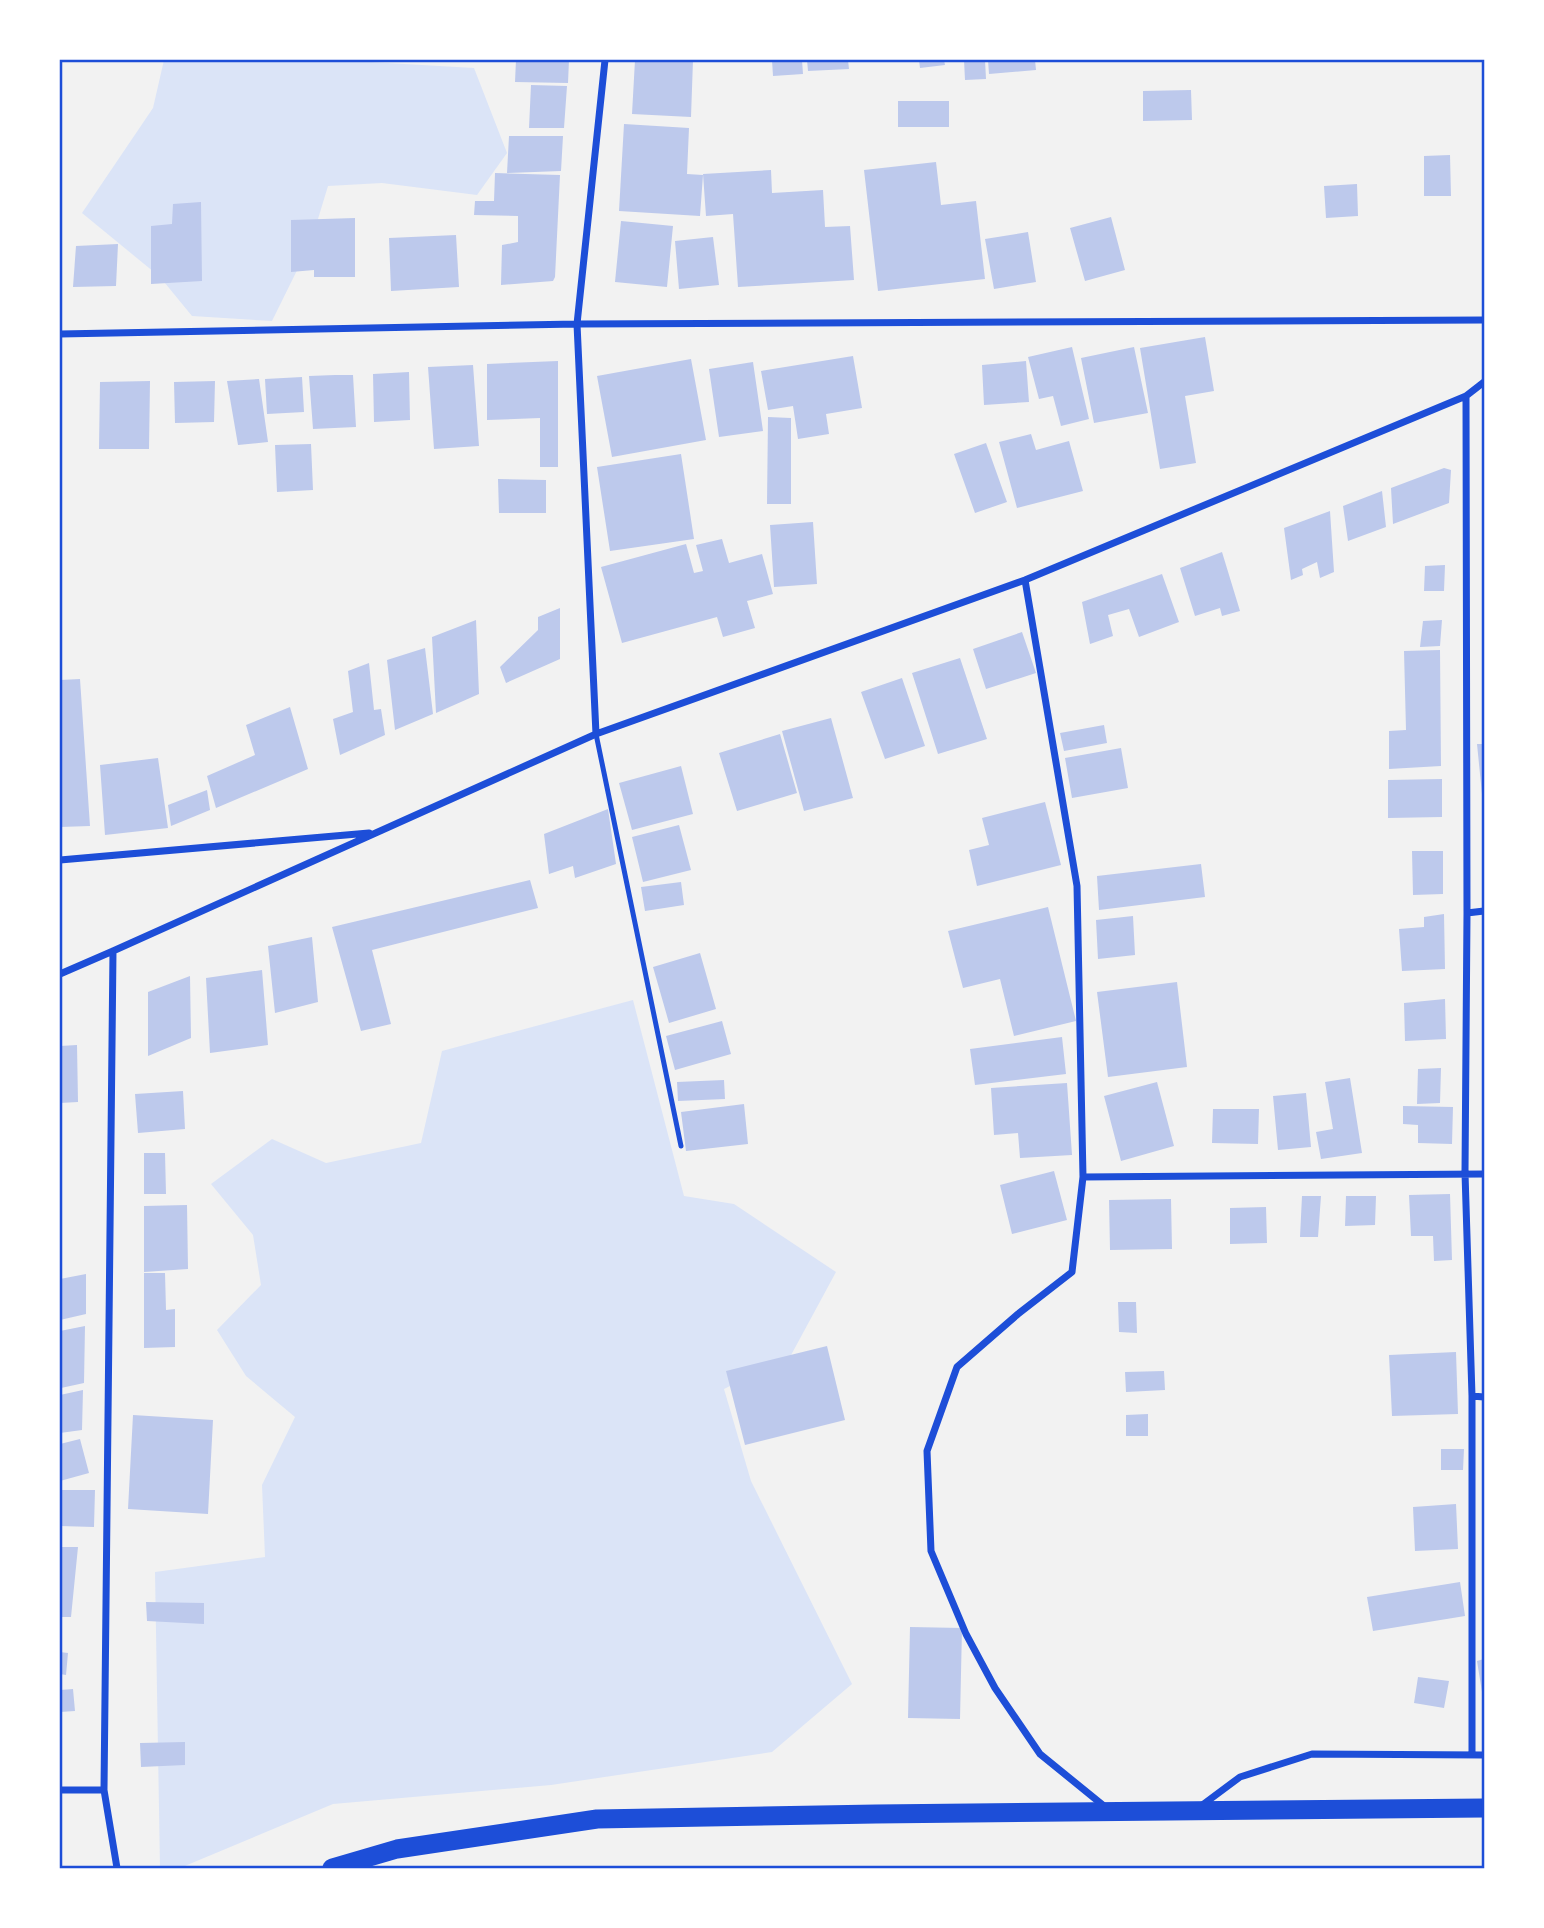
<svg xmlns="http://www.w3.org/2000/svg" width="1544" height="1928" viewBox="0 0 1544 1928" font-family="'PT Sans',sans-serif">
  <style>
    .green { fill: #dbe4f7 }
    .building { fill: #bdc9ec }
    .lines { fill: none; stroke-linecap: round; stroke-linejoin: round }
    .service { stroke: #1d4ed8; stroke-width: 5 }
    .minor { stroke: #1d4ed8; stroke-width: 7 }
    .trunk { stroke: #1d4ed8; stroke-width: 19 }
    .neatline { fill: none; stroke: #1d4ed8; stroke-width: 2.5 }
  </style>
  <rect width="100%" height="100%" fill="#f2f2f2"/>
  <!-- green -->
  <path class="green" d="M164,60H335L474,68L507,153L477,195L382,183L328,186L311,242L272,321L192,316L160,277L82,213L153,108Z
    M633,1000L684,1196L734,1204L836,1272L790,1357L724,1389L751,1481L852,1684L772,1752L551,1785L333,1804L180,1868H160L155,1572L265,1557L262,1485L295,1417L246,1376L217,1330L261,1285L253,1235L211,1184L272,1139L326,1163L421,1143L442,1051Z"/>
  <!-- building -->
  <path class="building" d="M516,60H569L568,83L515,82Z
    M635,60H693L691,117L632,114Z
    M772,60H802L803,74L773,76Z
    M807,60H848L849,69L808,71Z
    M919,60H944L945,65L920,68Z
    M964,60H985L986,79L965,80Z
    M988,60H1035L1036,70L989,74Z
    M531,85L567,86L564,128H529Z
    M1191,90L1192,120L1143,121V91Z
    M898,101H949V127H898Z
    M624,124L689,128L687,174L703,175L700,216L619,211Z
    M509,136H563L561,171L507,173Z
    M1450,155L1451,196H1424V156Z
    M936,162L941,205L976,201L985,279L878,291L864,170Z
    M771,170L772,193L823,190L825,227L850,226L854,280L738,287L733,214L706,216L703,174Z
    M495,173L560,175L555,277L553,281L501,285L502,245L518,242V216L474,215L475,201H494Z
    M1357,184L1358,216L1326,218L1324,186Z
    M201,202L202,281L151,284V226L172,224L173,204Z
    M1111,217L1125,270L1085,281L1070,228Z
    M355,218V277H314V270L291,272V220Z
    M621,221L673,226L667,287L615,282Z
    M1028,232L1036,282L994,289L985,239Z
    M456,235L459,287L391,291L389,238Z
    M713,237L719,285L679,289L675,241Z
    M118,244L116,286L73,287L76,246Z
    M1205,337L1214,391L1185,396L1196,463L1160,469L1140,348Z
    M1072,347L1089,419L1061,426L1053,396L1039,399L1028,357Z
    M1134,347L1148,413L1094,423L1081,358Z
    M853,356L862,408L826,414L829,434L798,439L793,406L768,410L761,371Z
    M691,359L706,440L612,457L597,376Z
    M558,361V467H540V418L487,420V364Z
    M1026,361L1029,402L984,405L982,365Z
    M753,362L763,431L719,437L709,369Z
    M473,365L479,446L434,449L428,367Z
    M409,372L410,420L374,422L373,374Z
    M335,375H353L356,427L313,429L309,376Z
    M302,377L304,412L267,414L265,379Z
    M259,379L268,442L238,445L227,381Z
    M150,381L149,449H99L100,382Z
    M215,381L214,422L175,423L174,382Z
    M768,417L791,418V504H767Z
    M1031,434L1036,450L1069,441L1083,491L1017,508L999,442Z
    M986,443L1007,502L975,513L954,454Z
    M311,444L313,490L277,492L275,445Z
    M681,454L694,539L610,551L597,467Z
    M1444,468L1451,470L1449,503L1393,524L1391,488Z
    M498,479L546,480V513H499Z
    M1382,491L1386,527L1348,541L1343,506Z
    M1330,511L1334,572L1320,578L1317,562L1302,569L1303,575L1291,580L1284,528Z
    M813,522L817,584L774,587L770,525Z
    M722,539L729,563L762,554L773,594L747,601L755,628L723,637L717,617L622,643L601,567L686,544L694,573L703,571L696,545Z
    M1222,552L1240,611L1222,616L1220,608L1195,616L1180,568Z
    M1445,565L1444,591H1424L1425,566Z
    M1162,574L1179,622L1139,637L1129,609L1108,615L1113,636L1090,644L1082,602Z
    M560,608V659L506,683L500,667L538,630V617Z
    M476,620L479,694L436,713L432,637Z
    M1442,620L1440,646L1420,647L1423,621Z
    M1022,632L1036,673L986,689L973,649Z
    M425,648L433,714L395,730L387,660Z
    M1440,650L1441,766L1389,769V731L1406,730L1404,651Z
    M960,658L987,739L938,754L912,673Z
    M369,663L374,710L381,709L385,735L340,755L333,719L353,712L348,671Z
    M902,678L925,746L885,759L861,692Z
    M80,679L90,826L60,827V680Z
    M290,707L308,769L216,808L207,776L255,755L246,725Z
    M831,718L853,798L804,811L782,731Z
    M1104,725L1107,743L1064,751L1060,733Z
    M780,734L797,793L737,811L719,753Z
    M1477,744H1484V794H1482Z
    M1121,748L1128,788L1072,798L1065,758Z
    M158,758L168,828L105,835L100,765Z
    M681,766L693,814L632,830L619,783Z
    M1442,779V817L1388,818V780Z
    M207,790L210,810L171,826L168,805Z
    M1045,802L1061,865L977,886L969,850L989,845L982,818Z
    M608,809L616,864L575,878L573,866L549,874L544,834Z
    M679,825L691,870L643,882L632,837Z
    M1412,851H1443V894L1413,895Z
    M1201,864L1205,897L1099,910L1097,876Z
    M530,880L538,908L372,950L391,1024L361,1031L332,927Z
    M681,882L684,905L645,911L641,887Z
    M1048,907L1076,1021L1014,1036L1000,979L963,988L948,931Z
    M1444,914L1445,969L1402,971L1399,929L1424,927V917Z
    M1133,916L1135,955L1098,959L1096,920Z
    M312,937L318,1002L275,1013L268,946Z
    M700,953L716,1009L669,1023L653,967Z
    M262,970L268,1045L210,1053L206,978Z
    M190,976L191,1038L148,1056V992Z
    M1177,982L1187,1067L1108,1077L1097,992Z
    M1445,999L1446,1039L1405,1041L1404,1003Z
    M722,1021L731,1054L675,1070L666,1036Z
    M1062,1037L1066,1074L975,1085L970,1049Z
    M77,1045L78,1102L60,1103V1046Z
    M1441,1068L1440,1103L1417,1104L1418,1069Z
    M1350,1078L1362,1153L1321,1159L1316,1132L1333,1129L1325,1082Z
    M724,1080L725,1099L678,1101L677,1082Z
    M1157,1082L1174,1146L1121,1161L1104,1096Z
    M1067,1083L1072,1155L1020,1158L1018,1133L994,1135L991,1088Z
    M183,1091L185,1129L138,1133L135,1094Z
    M1306,1093L1311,1147L1278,1150L1273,1096Z
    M744,1104L748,1144L686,1151L681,1112Z
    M1403,1106L1453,1107L1452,1144L1418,1143V1125L1403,1124Z
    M1213,1109H1259L1258,1144L1212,1143Z
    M144,1153H165L166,1194H144Z
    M1054,1171L1067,1220L1012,1234L1000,1185Z
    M1450,1194L1452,1260L1434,1261L1433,1236H1411L1409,1195Z
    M1302,1196H1321L1318,1237H1300Z
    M1346,1196H1376L1375,1225L1345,1226Z
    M1171,1199L1172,1249L1110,1250L1109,1200Z
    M187,1205L188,1269L144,1272V1206Z
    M1266,1207L1267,1243L1230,1244V1208Z
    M144,1273H165L166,1310L175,1309V1347L144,1348Z
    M86,1274V1314L60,1320V1279Z
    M1118,1302H1136L1137,1333L1119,1332Z
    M85,1326L84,1383L61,1388L60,1331Z
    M827,1346L845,1420L745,1445L726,1371Z
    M1456,1352L1458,1414L1392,1416L1389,1355Z
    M1164,1371L1165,1390L1126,1392L1125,1372Z
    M83,1390L82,1430L60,1433V1395Z
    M1148,1414V1436H1126V1415Z
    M133,1415L213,1420L208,1514L128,1509Z
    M80,1439L89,1473L60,1481V1444Z
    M1441,1449H1464L1463,1470H1441Z
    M60,1490H95L94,1527L60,1526Z
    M1456,1504L1458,1549L1415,1551L1413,1507Z
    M60,1547H78L71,1617H60Z
    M1460,1582L1465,1616L1373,1631L1367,1597Z
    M146,1602L204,1603V1624L147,1621Z
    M910,1627L962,1628L960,1719L908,1718Z
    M60,1652L68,1653L66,1675L60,1674Z
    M1484,1659V1698H1483L1477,1661Z
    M1418,1677L1449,1681L1444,1708L1414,1703Z
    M73,1689L75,1711L60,1712V1690Z
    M185,1742V1765L141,1767L140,1743Z"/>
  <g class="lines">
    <!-- service -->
    <path class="service" d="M596,734L681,1146"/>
    <!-- minor -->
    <path class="minor" d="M60,334L577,324L1484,320
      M1466,396L1467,913L1465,1173L1472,1396V1755
      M1025,580L1077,886L1083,1177L1072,1272L1018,1314L957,1367L927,1451L931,1551L966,1634L995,1688L1040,1754L1104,1806
      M596,734L577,324L605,60
      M60,860L369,833
      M1467,913L1484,911
      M113,951L104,1790L117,1868
      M60,974L113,951L596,734L1025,580L1466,396L1484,382
      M1083,1177L1484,1174
      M1472,1396L1484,1397
      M60,1790H104
      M1201,1806L1240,1777L1312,1754L1484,1755"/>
    <!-- trunk -->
    <path class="trunk" d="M332,1868L397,1849L597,1819L876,1814L1484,1808"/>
  </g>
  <!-- border -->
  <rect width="1544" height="1928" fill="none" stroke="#ffffff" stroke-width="122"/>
  <rect x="61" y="61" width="1422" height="1806" class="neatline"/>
</svg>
